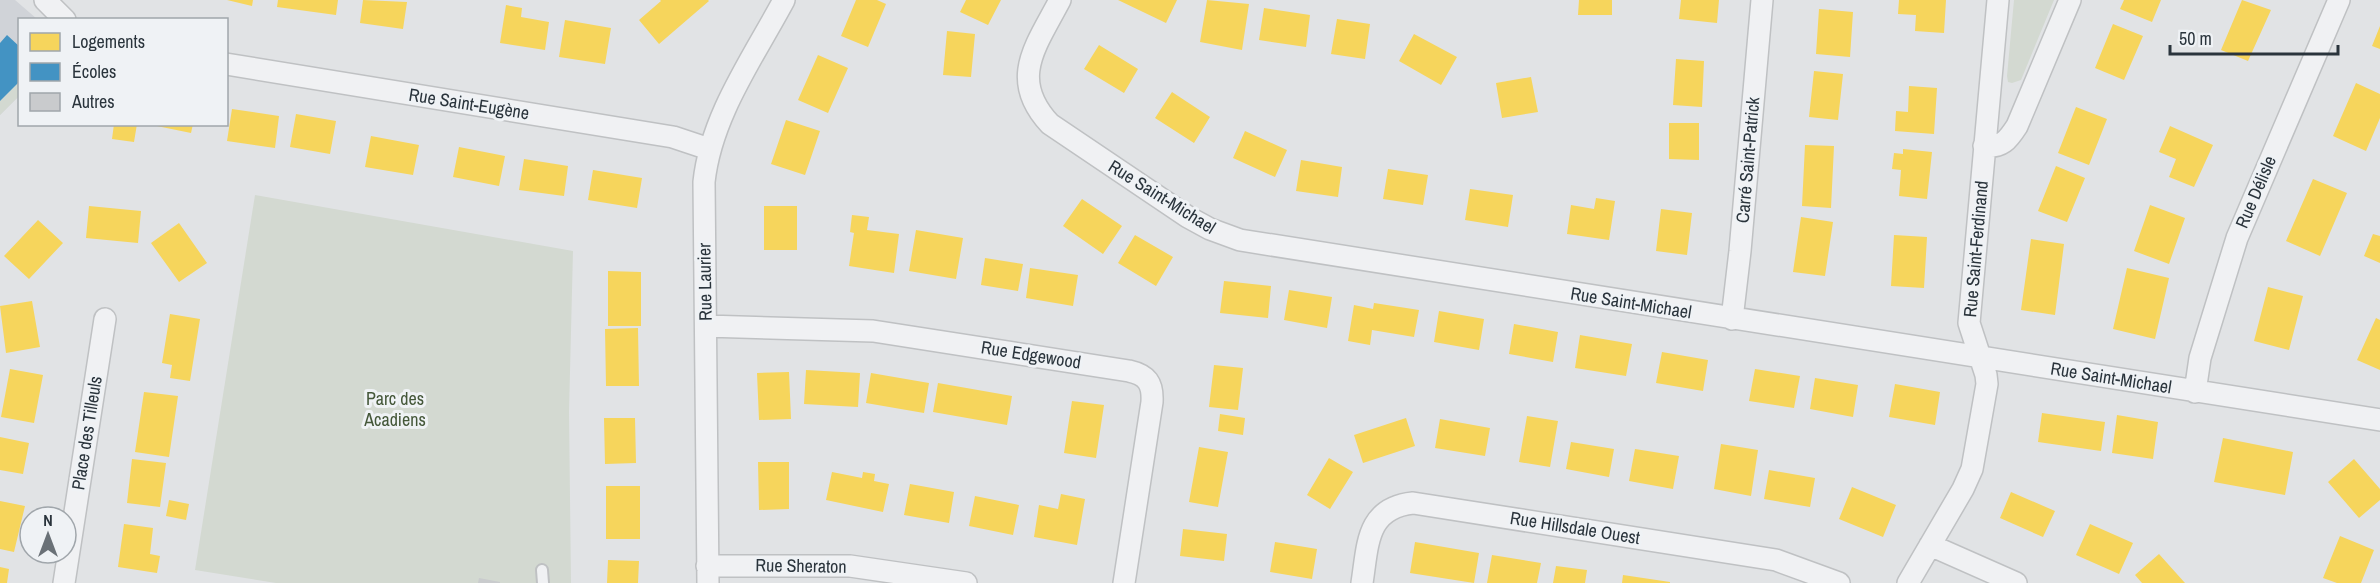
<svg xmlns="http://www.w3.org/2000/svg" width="2380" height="583" viewBox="0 0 2380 583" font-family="'Archivo Narrow',sans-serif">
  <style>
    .built { fill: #d0d3d8 }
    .green { fill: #d3d9d1 }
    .homes { fill: #f6d55c }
    .schools { fill: #4393c3 }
    .building { fill: #c9cbcd }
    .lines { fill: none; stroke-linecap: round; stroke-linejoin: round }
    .service-casing { stroke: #bfc1c3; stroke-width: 14 }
    .minor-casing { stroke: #bfc1c3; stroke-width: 24 }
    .service { stroke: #f0f1f3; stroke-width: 10 }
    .minor { stroke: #f0f1f3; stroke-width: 21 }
    .labels { text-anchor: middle; stroke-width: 6; stroke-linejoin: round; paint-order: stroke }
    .street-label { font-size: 18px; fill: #2a343c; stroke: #eff2f5 }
    .park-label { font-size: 18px; fill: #445739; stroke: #eff2f5 }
  </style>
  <rect width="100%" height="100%" fill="#e1e3e5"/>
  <!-- built -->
  <path class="built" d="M0,0H15L37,19L20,20L19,96L0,115Z"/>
  <!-- green -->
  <path class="green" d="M2014,0H2054L2021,80L2012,83L2008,82L2007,76Z
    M19,81V96L0,115V101Z
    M255,195L573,251L569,412L571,583H276L195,570Z"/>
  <!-- homes -->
  <path class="homes" d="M227,0H253L252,6Z
    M278,0H338L336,15L277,7Z
    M363,0L407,2L403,29L360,23Z
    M660,0H708L709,1L659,44L639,20L661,1Z
    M856,0H877L886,4L868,47L841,36Z
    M966,0H1001L988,25L960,12Z
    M1118,0H1177L1166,23Z
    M1207,0L1249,4L1242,50L1200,42Z
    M1579,0H1612V15H1578Z
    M1681,0H1719L1717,23L1679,19Z
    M1899,0H1946L1944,33L1915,31L1916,15L1898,14Z
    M2124,0H2161L2152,22L2120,9Z
    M2242,0L2271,10L2248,61L2221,50Z
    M506,5L522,8L521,17L549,22L545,50L500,43Z
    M1264,8L1310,15L1306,47L1259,40Z
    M1819,9L1853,12L1850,57L1816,54Z
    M1337,19L1370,24L1365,59L1331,54Z
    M565,20L611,28L605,64L559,57Z
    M2113,24L2143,36L2124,80L2095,68Z
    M2380,26V49L2372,46Z
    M947,31L975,34L971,77L943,75Z
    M1414,34L1457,57L1441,85L1399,61Z
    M1099,45L1138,69L1124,93L1084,69Z
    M818,55L848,68L828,113L798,100Z
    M1676,59L1704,61L1702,107L1673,105Z
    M1814,71L1843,74L1838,120L1809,117Z
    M1531,77L1538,112L1502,118L1496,83Z
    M2356,83L2380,94V118L2366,151L2333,136Z
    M1909,86L1937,88L1934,134L1895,131L1896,111L1908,112Z
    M1172,92L1210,117L1194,143L1155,118Z
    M2076,107L2107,119L2089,165L2058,153Z
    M232,109L279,116L275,148L227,141Z
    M296,114L336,121L330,154L290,147Z
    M786,120L820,131L805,175L771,164Z
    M1669,123H1699V160L1669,159Z
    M114,124H137L134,142L112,139Z
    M147,124H193L191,133Z
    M2170,126L2213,145L2194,187L2169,177L2176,159L2159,152Z
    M1245,131L1287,150L1275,177L1233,158Z
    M371,136L419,145L413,175L365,167Z
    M1805,145L1834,146L1831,208L1802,206Z
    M459,147L505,156L499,186L453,177Z
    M1903,149L1932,152L1927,199L1899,196L1901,170L1892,169L1894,153L1903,154Z
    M524,159L568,166L564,196L519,190Z
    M1301,160L1342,167L1338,197L1296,191Z
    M2056,166L2085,178L2067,222L2038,211Z
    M1388,169L1428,175L1423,205L1383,199Z
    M593,170L642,178L637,208L588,200Z
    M2313,179L2347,193L2320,256L2286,241Z
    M1470,189L1513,195L1508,227L1465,220Z
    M1596,198L1615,201L1609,240L1567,234L1571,205L1594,209Z
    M1082,199L1122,226L1103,254L1063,226Z
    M2150,205L2185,218L2169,264L2134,251Z
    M89,206L141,211L138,243L86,238Z
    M764,206H797V250H764Z
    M1661,209L1692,213L1687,255L1656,251Z
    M852,215L869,217L867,230L899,234L894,273L849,266L854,233L850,232Z
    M1801,217L1833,222L1825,276L1793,272Z
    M38,220L63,243L29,279L4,256Z
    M179,223L207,263L179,282L151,243Z
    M916,230L963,238L956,279L909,271Z
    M2373,234L2380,236V263L2364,256Z
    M1135,235L1173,257L1156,286L1118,263Z
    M1894,235L1927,237L1924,288L1891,286Z
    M2031,239L2064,244L2055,315L2021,310Z
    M985,258L1023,264L1018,291L981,285Z
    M1030,268L1078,275L1073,306L1026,298Z
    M2127,268L2169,278L2155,339L2113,329Z
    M608,271L641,272V326H608Z
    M1224,281L1271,286L1268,318L1220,313Z
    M2268,287L2303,296L2289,350L2254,341Z
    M1289,290L1332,297L1327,328L1284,320Z
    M32,301L40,347L6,353L0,306Z
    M1374,303L1419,310L1414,337L1372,330L1370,345L1348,341L1354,305L1373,309Z
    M1439,311L1484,319L1479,350L1434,342Z
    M170,314L200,319L190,381L170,378L172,365L162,363Z
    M2376,318L2380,320V370L2357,360Z
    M1514,324L1558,332L1553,362L1509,354Z
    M638,328L639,386H606L605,329Z
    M1580,335L1632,344L1626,376L1575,368Z
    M1662,352L1708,360L1703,391L1656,383Z
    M1214,365L1243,368L1238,410L1209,407Z
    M10,369L43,375L34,423L1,417Z
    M1755,369L1800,376L1794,408L1749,401Z
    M806,370L860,373L858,407L804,404Z
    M789,372L791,419L759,420L757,373Z
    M871,373L929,383L924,413L866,403Z
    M1815,378L1858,385L1853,417L1810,409Z
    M938,383L1012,396L1007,425L933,412Z
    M1895,384L1940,392L1935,425L1889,417Z
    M144,392L178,396L169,457L135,452Z
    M1072,401L1104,405L1096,458L1064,453Z
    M2042,413L2105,422L2101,451L2038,442Z
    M1220,414L1245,418L1243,435L1218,431Z
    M2117,415L2158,422L2153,459L2112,453Z
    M1527,416L1558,421L1550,467L1519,462Z
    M604,418H635L636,463L605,464Z
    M1406,418L1415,446L1363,463L1354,435Z
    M1440,419L1490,428L1485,456L1435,448Z
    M0,437L29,443L23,474L0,470Z
    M2223,438L2293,452L2285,495L2214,482Z
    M1571,442L1614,449L1609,477L1566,469Z
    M1721,444L1758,450L1751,496L1714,489Z
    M1199,447L1228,452L1218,507L1189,502Z
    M1635,449L1679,456L1673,489L1629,481Z
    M1329,458L1353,472L1330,509L1307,495Z
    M132,459L166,463L160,507L127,503Z
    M2354,459L2380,489V500L2359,518L2328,482Z
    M758,462H789V509L759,510Z
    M1769,470L1815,478L1810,507L1764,499Z
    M832,472L862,478L863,472L875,474L874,481L889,484L883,512L826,500Z
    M910,484L954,492L949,523L904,515Z
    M606,486H640V539H606Z
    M1852,487L1896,505L1883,537L1839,519Z
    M2011,492L2055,511L2043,537L2000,518Z
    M1061,494L1085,499L1077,545L1034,537L1039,505L1058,509Z
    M975,496L1019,505L1013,535L969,526Z
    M169,500L189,504L186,520L166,516Z
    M0,501L25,506L14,552L0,549Z
    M124,524L153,528L150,554L160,556L157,573L118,567Z
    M2090,524L2133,543L2119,574L2076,555Z
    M1183,529L1227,534L1224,561L1180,556Z
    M2340,536L2374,550L2361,583H2337L2323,578Z
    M1275,542L1317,549L1312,579L1270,572Z
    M1415,542L1479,553L1474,583L1410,573Z
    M2159,554L2185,583H2142L2135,575Z
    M1492,555L1541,563L1537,583H1487Z
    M608,560L639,561L638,583H607Z
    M1556,566L1587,570L1585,583H1553Z
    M0,567L9,569L7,583H0Z
    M1623,575L1670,582V583H1622Z"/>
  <!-- schools -->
  <path class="schools" d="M7,35L20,47V81L0,101V43Z"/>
  <!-- building -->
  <path class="building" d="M479,578L500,582V583H478Z"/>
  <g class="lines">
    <defs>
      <path id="service" d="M542,570L543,583"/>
      <path id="minor" d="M45,0L65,20
        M1060,0C1036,46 1008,79 1050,124L1188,217L1210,229L1240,240L2380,420
        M226,64L673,137L709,149
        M1984,146C2002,148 2008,140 2017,126L2070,0
        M1732,319L1740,251L1762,0
        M706,326L873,331L1129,371C1147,375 1153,383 1152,402L1124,583
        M2195,392L2200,358L2237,238L2339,0
        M1930,545L2016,583
        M707,566H850L966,583
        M64,583L105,319
        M708,583L704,182C711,116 753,58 784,0
        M1362,583C1368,545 1366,508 1413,503L1776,560L1839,583
        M1908,583L1963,489L1972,469L1987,384L1986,375L1969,323L1998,0"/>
    </defs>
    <!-- service casing -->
    <use href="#service" class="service-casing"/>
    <!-- minor casing -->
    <use href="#minor" class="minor-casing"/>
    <!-- service -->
    <use href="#service" class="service"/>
    <!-- minor -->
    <use href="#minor" class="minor"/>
  </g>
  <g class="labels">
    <!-- street labels -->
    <g class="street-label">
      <text transform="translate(469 104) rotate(9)" y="6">Rue Saint-Eugène</text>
      <text transform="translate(1748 160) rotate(-85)" y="6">Carré Saint-Patrick</text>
      <text transform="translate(2256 192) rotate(-67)" y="6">Rue Délisle</text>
      <text transform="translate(1162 197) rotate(32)" y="6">Rue Saint-Michael</text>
      <text transform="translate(1976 249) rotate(-85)" y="6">Rue Saint-Ferdinand</text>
      <text transform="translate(705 282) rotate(-91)" y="6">Rue Laurier</text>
      <text transform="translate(1631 303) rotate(9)" y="6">Rue Saint-Michael</text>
      <text transform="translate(1031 355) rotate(9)" y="6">Rue Edgewood</text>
      <text transform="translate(2111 378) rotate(9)" y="6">Rue Saint-Michael</text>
      <text transform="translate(87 433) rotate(-81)" y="6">Place des Tilleuls</text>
      <text transform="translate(1575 528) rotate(9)" y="6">Rue Hillsdale Ouest</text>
      <text transform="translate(801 566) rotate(1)" y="6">Rue Sheraton</text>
    </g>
    <!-- park labels -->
    <g class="park-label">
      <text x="395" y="405">Parc des<tspan x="395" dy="21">Acadiens</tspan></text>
    </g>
  </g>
  <!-- legend -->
  <rect x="18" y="18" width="210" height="108" fill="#eff2f5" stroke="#a0a6ab" stroke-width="1.5"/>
  <rect x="30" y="33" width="30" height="18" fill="#f6d55c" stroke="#a0a6ab" stroke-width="1.5"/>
  <text x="72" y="48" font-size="18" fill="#2a343c">Logements</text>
  <rect x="30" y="63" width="30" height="18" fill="#4393c3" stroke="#a0a6ab" stroke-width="1.5"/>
  <text x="72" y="78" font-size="18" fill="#2a343c">Écoles</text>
  <rect x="30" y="93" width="30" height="18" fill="#c9cbcd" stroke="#a0a6ab" stroke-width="1.5"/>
  <text x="72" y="108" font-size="18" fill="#2a343c">Autres</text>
  <!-- north arrow -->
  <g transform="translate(48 535)"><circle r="28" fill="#eff2f5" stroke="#a0a6ab" stroke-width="1.5"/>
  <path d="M0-4.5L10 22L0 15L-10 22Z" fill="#6a7177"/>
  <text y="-9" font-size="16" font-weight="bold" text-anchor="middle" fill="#2a343c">N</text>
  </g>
  <!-- scale -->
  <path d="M2170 45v9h168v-9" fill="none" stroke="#2a343c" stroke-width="3"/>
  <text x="2179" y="45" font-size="18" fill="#2a343c" stroke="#eff2f5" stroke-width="4.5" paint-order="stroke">50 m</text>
</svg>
